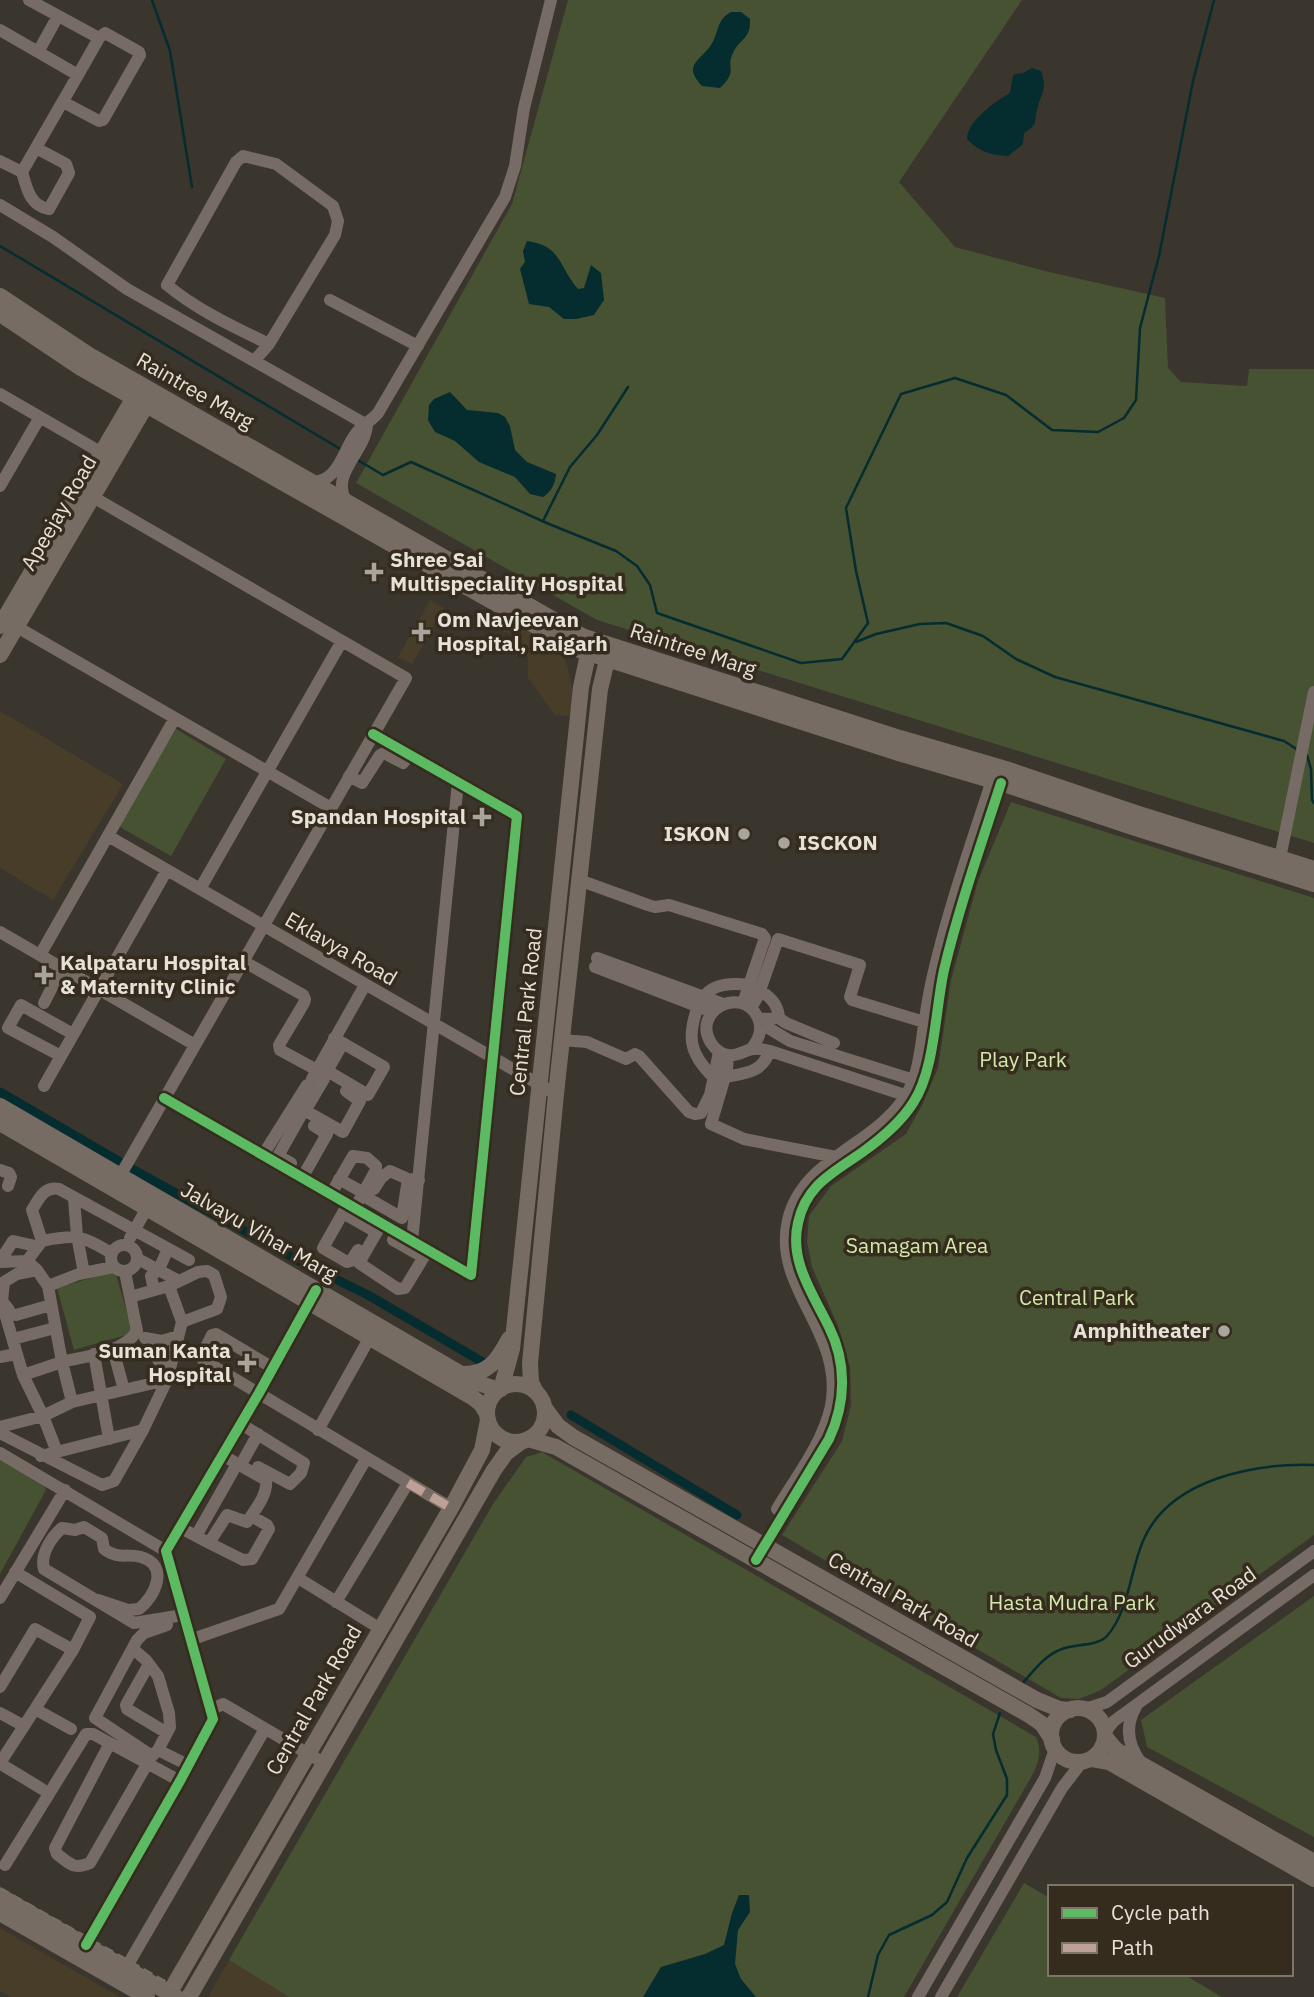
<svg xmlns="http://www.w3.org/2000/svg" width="1314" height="1997" viewBox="0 0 1314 1997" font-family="'IBM Plex Sans',sans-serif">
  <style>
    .built { fill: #483d29 }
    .green { fill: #475232 }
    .water { fill: #052c2f }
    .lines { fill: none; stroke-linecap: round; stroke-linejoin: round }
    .stream { stroke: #052c2f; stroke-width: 2.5 }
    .canal { stroke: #052c2f; stroke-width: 9 }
    .minor { stroke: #766c65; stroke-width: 12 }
    .major { stroke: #766c64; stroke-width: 16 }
    .rail { stroke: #767068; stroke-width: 2.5; stroke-dasharray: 10 5; stroke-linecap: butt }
    .quiet { stroke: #bda197; stroke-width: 9; stroke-dasharray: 18 9; stroke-linecap: butt }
    .cycleway-casing { stroke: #352c1e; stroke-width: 15 }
    .cycleway { stroke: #5cba63; stroke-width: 10 }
    .poi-dot { fill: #aaa59c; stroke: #352c1e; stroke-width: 2.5 }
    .labels { text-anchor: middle; stroke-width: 7; stroke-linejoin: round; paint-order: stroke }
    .street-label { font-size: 21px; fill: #e7e2d8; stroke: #352c1e }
    .poi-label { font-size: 21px; font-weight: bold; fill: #e7e2d8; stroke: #352c1e; text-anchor: start }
    .park-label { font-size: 21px; fill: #d1e9a9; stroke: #352c1e }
  </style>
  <rect width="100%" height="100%" fill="#3a352d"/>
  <!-- built -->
  <path class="built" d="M430,600L444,608L412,664L398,657Z
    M501,616L545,639L566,661L572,685L575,709L569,716L555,715L528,678V657L520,648L516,637L495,627Z
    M0,711L123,784L53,900L0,868Z
    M0,1928L120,1997H11L0,1991Z
    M229,1960L289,1997H208Z"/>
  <!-- green -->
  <path class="green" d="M568,0H1022L899,182L955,247L1049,272L1165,298L1168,368L1181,382L1247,386L1249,369H1314V843L597,620L356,483L512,204Z
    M176,729L226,759L171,856L118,826Z
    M1011,802L1314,898V1535L1101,1690L1079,1699L1061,1698L782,1535L842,1441L851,1405L850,1367L838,1326L812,1267L807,1242L809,1216L831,1186L906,1134L922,1105L938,1068L951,980L978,881Z
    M115,1271L133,1333L74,1350L57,1288Z
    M542,1452L1036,1737C1042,1751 1039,1761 1033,1774L904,1997H289L229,1960L493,1504L526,1457Z
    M0,1457L44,1485L46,1490L0,1574Z
    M1314,1596V1837L1147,1747L1141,1720Z
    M1024,1883L1050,1898V1974H1183L1222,1997H957Z"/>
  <!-- water -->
  <path class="water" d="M731,12H741L750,19C751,40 740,38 733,53C725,69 739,70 720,88L702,86C682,65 700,61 711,45C719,33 716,20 731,12Z
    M1032,68L1041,71C1048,92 1041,91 1037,110C1033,124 1039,124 1024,133L1023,144L1008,156C990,155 980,152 967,139C967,121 996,101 1010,93L1013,76L1015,74L1023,73Z
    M527,241C562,246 558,266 578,289L584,288L591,265L601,273L604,300L594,315L576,319H564L549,307L529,304L520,269L525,262L523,251Z
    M450,392L467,410L498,413L505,417L510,426L515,450L527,462L556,474C555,484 552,491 543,497L530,494L515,477L479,462L455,441L435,432L428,420L429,405L434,399Z
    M739,1895H749L750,1912L738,1930L735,1964L741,1979L756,1997H643L661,1967L705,1954L724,1945L732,1913Z"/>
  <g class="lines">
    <!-- stream -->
    <path class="stream" d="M152,0L170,51L192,187
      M0,246L342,450
      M356,459L383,475L411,462L549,524L616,551L637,566L650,585L657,613L801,663L842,659L868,623L856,571L846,508L901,394L955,378L1006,395L1052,430L1098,432L1124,418L1136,400L1140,328L1159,256L1193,81L1214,0
      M543,521L570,467L597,435L628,387
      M856,642L876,634L920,624L946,623L983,636L1016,659L1055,677L1284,741L1298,750
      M1307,755L1311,769L1312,800L1314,803
      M1022,1684C1034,1670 1045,1655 1062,1649C1075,1644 1098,1646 1107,1636C1129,1611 1130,1571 1143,1541C1169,1479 1254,1463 1314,1465
      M868,1997L878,1955L889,1935L932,1915L947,1902L967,1858L1007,1795V1779L996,1750L993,1734L1000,1713"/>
    <!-- canal -->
    <path class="canal" d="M0,1092L120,1162
      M132,1169L301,1262L368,1295L486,1364
      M571,1415L737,1515"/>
    <!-- minor -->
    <path class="minor" d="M29,0L99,38L78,75
      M0,30L78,75L22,172L0,161
      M38,52L58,16
      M63,102L99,121L103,120L140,55L139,52L105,33L99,38
      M22,172C27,189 30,206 49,209L69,173L66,164L36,148
      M0,205L53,237L127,289L367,425
      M330,300L418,346
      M254,361L269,344L335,235L338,221L333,206L276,164L243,156L236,162L167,285C197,310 234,327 269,344
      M0,394L102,453
      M310,482C340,483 342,450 357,432C363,425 372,420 378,413L505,197L515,166L524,108L551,0
      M0,486L40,417
      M86,493L406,678L116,1183
      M346,501C330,474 365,452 367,425
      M10,623L331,808
      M349,776L362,783L380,755L384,753L403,763L410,755
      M108,836L556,1094
      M1276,866L1280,858L1314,692
      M579,880L648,905L655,907L669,905L762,934L765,938L743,1003
      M200,889L342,641
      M0,932L195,1045
      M40,955L175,718
      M597,958L723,1004
      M243,961L303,995L305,999L304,1003L279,1045L280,1050L317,1070
      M595,967L712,1012
      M760,990C771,998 778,1004 779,1018
      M704,997C713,983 734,983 749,985
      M44,1003L62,968
      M698,1006C687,1037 689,1053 713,1077
      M751,1008L758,996L778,939L860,965L850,997L852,1000L924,1022
      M759,1019L779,1018L786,1023L834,1043
      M760,1023L790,1041L920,1082
      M562,1040L587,1042L626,1059L635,1054L639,1056L689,1112L695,1114L701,1113L710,1095L719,1052
      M752,1048C759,1039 763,1029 758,1018C742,984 691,1011 711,1043C715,1049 721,1054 728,1055C739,1057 745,1049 754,1049C759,1048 766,1050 770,1051L914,1098
      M728,1055L727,1070L711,1124L744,1139L836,1157
      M61,1056L8,1028L21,1005L73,1034
      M319,1066L368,1095L384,1067L334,1038
      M327,1071L343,1043
      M725,1077C747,1073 761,1073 770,1051
      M312,1079L365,985
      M44,1086L167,870
      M164,1098L471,1275L517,816L373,734
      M295,1105L343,1132L360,1101L346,1091
      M305,1111L324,1079
      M263,1155L307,1085
      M291,1163L278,1156L300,1117
      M0,1170L9,1173L11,1177L8,1186
      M302,1178L327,1134L314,1126
      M339,1179L364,1193
      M374,1189L381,1178L390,1171L408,1179L419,1180
      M331,1194L353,1156L367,1158L376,1166V1170L355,1208
      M74,1199L77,1236L84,1273
      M369,1199L402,1218L408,1179
      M348,1204L323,1248L347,1262L351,1261L358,1250
      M343,1213L371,1229
      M382,1223L359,1263L398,1289L405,1288L428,1250
      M130,1238L147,1208
      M393,1240L423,1257
      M42,1241L32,1210C39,1199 44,1186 59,1189L189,1260
      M412,1241L458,782
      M111 1258a13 13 0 1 1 26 0a13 13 0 1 1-26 0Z
      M138,1259L179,1281
      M0,1261L13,1241L36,1246
      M27,1261L42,1241C76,1234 82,1235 111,1253
      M0,1262L27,1261L37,1270L48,1286
      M113,1267L79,1274L48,1286L62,1362C86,1356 123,1353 137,1331L125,1272
      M169,1286L182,1322
      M154,1290L151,1276L159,1269L168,1249
      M0,1308L4,1310L23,1375L43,1416L72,1402L167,1380L149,1339
      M9,1310L2,1301L4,1282L17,1274L37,1270
      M16,1315L51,1305
      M145,1338L162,1341L178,1336
      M13,1339L55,1328
      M113,1349L124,1390
      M94,1354L109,1439
      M0,1357L16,1354
      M273,1368L216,1334L212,1335L206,1347L203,1360L451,1508
      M23,1375L62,1362L72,1402
      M241,1424L304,1463L301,1473L290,1484L258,1467
      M0,1427L43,1416L57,1452
      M318,1430L370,1337
      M0,1433L102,1485L114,1481L143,1430L167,1380L182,1322L217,1309L221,1297L214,1275L207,1271L198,1272L169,1286L130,1297
      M0,1453L166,1551
      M41,1456L143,1430
      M244,1459L258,1434
      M777,1509C796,1477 823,1443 831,1406C845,1332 772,1289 788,1220C802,1160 871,1146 903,1100C919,1077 920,1051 924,1025C927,1005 930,986 935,967C950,904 972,842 992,780
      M179,1527L209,1543L227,1515L247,1522C255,1510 268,1495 266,1480L222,1455
      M196,1536L237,1464
      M209,1543L243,1560L252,1559L269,1529L267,1525L251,1516
      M756,1560L829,1439C846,1403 847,1363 829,1327C813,1294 789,1261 798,1223C806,1184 835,1172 864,1151C882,1138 901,1122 913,1103C935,1070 935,1011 944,970C959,907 981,845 1001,783
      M15,1572L90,1617L73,1650L35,1709
      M298,1578L379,1628
      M0,1598L65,1490
      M98,1600L128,1610L139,1609C155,1597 170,1565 141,1557C125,1553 119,1560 104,1549L102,1538L84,1527L75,1530L62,1528C51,1537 40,1555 44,1569L134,1623L183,1615
      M336,1602L408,1483
      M167,1625L144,1633L137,1640L95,1718L152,1756L158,1750L188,1765
      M190,1640L279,1609L366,1459
      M133,1649L146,1660L158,1676L169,1713L170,1727L158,1750
      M149,1664L126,1705L127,1709L167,1733
      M0,1687L35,1629L73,1650
      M1136,1707C1124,1727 1128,1746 1142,1764
      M1085,1709L1107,1702L1314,1551
      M210,1710L223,1704L324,1763
      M0,1713L24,1726
      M1105,1732L1114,1721L1314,1575
      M110,1743L55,1848L57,1854C70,1864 74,1870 90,1863L147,1764
      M0,1763L35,1709L71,1729
      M1,1764L42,1789
      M5,1865L86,1734H93L180,1781
      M86,1945L180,1781L213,1719L166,1551L259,1393L313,1296
      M126,1968L265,1729
      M918,1997L1045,1778L1055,1749
      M941,1997L1062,1788L1082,1762"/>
    <!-- major -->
    <path class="major" d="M0,296L89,355L582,636L900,738L1009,770L1136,813L1314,869
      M0,314L81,368L576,649L895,752L1004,784L1132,827L1314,884
      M0,626L139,389
      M0,655L151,397
      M0,1106L475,1382L499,1390
      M0,1123L472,1397L481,1404L487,1414
      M462,1374C488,1375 498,1360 509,1339
      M487 1413a29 29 0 1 1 58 0a29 29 0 1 1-58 0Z
      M501,1389L512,1349L581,687L590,645
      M536,1392L531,1382L530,1363L556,1094L600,689L609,652
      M544,1407L558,1426L573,1437L1037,1700L1059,1709L1070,1710
      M528,1439L556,1447L1029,1715L1042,1724L1052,1739
      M1051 1735a27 27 0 1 1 54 0a27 27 0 1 1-54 0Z
      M1105,1737L1116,1750L1314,1862
      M1092,1759L1109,1762L1314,1879
      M0,1896L176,1997
      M0,1913L147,1997
      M167,1997L451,1508L482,1450L488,1420
      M189,1997L494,1470L506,1453L522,1441"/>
    <!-- rail -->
    <path class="rail" d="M0,1888L193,1997"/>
    <!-- quiet -->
    <path class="quiet" d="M408,1483L451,1508"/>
    <defs>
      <path id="cycleway" d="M164,1098L471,1275L517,816L373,734
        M756,1560L829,1439C846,1403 847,1363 829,1327C813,1294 789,1261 798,1223C806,1184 835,1172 864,1151C882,1138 901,1122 913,1103C935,1070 935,1011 944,970C959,907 981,845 1001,783
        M86,1945L180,1781L213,1719L166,1551L259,1393L316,1290"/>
    </defs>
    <!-- cycleway casing -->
    <use href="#cycleway" class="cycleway-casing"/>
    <!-- cycleway -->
    <use href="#cycleway" class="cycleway"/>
  </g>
  <!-- markers -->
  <g class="poi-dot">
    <path d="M370.5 561.5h7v7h7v7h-7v7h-7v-7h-7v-7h7z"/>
    <path d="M417.5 621.5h7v7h7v7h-7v7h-7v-7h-7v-7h7z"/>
    <path d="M478.5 806.5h7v7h7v7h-7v7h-7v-7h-7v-7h7z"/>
    <circle cx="744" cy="834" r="7"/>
    <circle cx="784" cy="843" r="7"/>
    <path d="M40.5 964.5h7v7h7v7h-7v7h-7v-7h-7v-7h7z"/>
    <circle cx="1224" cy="1331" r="7"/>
    <path d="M243.5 1352.5h7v7h7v7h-7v7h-7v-7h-7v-7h7z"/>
  </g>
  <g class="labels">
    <!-- street labels -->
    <g class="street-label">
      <text transform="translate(195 391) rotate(30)" y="7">Raintree Marg</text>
      <text transform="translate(59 513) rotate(-60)" y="7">Apeejay Road</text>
      <text transform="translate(693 650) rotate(18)" y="7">Raintree Marg</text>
      <text transform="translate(341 949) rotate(30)" y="7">Eklavya Road</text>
      <text transform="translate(526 1012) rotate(-84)" y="7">Central Park Road</text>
      <text transform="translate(259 1232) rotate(30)" y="7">Jalvayu Vihar Marg</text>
      <text transform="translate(903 1600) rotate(30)" y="7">Central Park Road</text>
      <text transform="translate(1190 1618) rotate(-36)" y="7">Gurudwara Road</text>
      <text transform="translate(314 1700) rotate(-60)" y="7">Central Park Road</text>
    </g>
    <!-- poi labels -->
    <g class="poi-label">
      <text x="390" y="567">Shree Sai<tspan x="390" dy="24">Multispeciality Hospital</tspan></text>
      <text x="437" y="627">Om Navjeevan<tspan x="437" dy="24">Hospital, Raigarh</tspan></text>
      <text x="466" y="824" text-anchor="end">Spandan Hospital</text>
      <text x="730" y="841" text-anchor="end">ISKON</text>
      <text x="798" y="850">ISCKON</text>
      <text x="60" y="970">Kalpataru Hospital<tspan x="60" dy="24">&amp; Maternity Clinic</tspan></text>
      <text x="1210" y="1338" text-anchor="end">Amphitheater</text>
      <text x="231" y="1358" text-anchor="end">Suman Kanta<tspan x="231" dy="24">Hospital</tspan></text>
    </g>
    <!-- park labels -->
    <g class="park-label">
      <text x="1023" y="1067">Play Park</text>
      <text x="917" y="1253">Samagam Area</text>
      <text x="1077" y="1305">Central Park</text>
      <text x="1072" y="1610">Hasta Mudra Park</text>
    </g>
  </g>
  <!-- legend -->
  <rect x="1048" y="1885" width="245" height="91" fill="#352c1e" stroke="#7c7568" stroke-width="2"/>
  <rect x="1062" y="1908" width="35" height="10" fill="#5cba63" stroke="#7c7568" stroke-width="2"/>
  <text x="1111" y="1920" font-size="21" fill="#e7e2d8">Cycle path</text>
  <rect x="1062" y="1943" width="35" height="10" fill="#bda197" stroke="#7c7568" stroke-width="2"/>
  <text x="1111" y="1955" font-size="21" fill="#e7e2d8">Path</text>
</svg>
